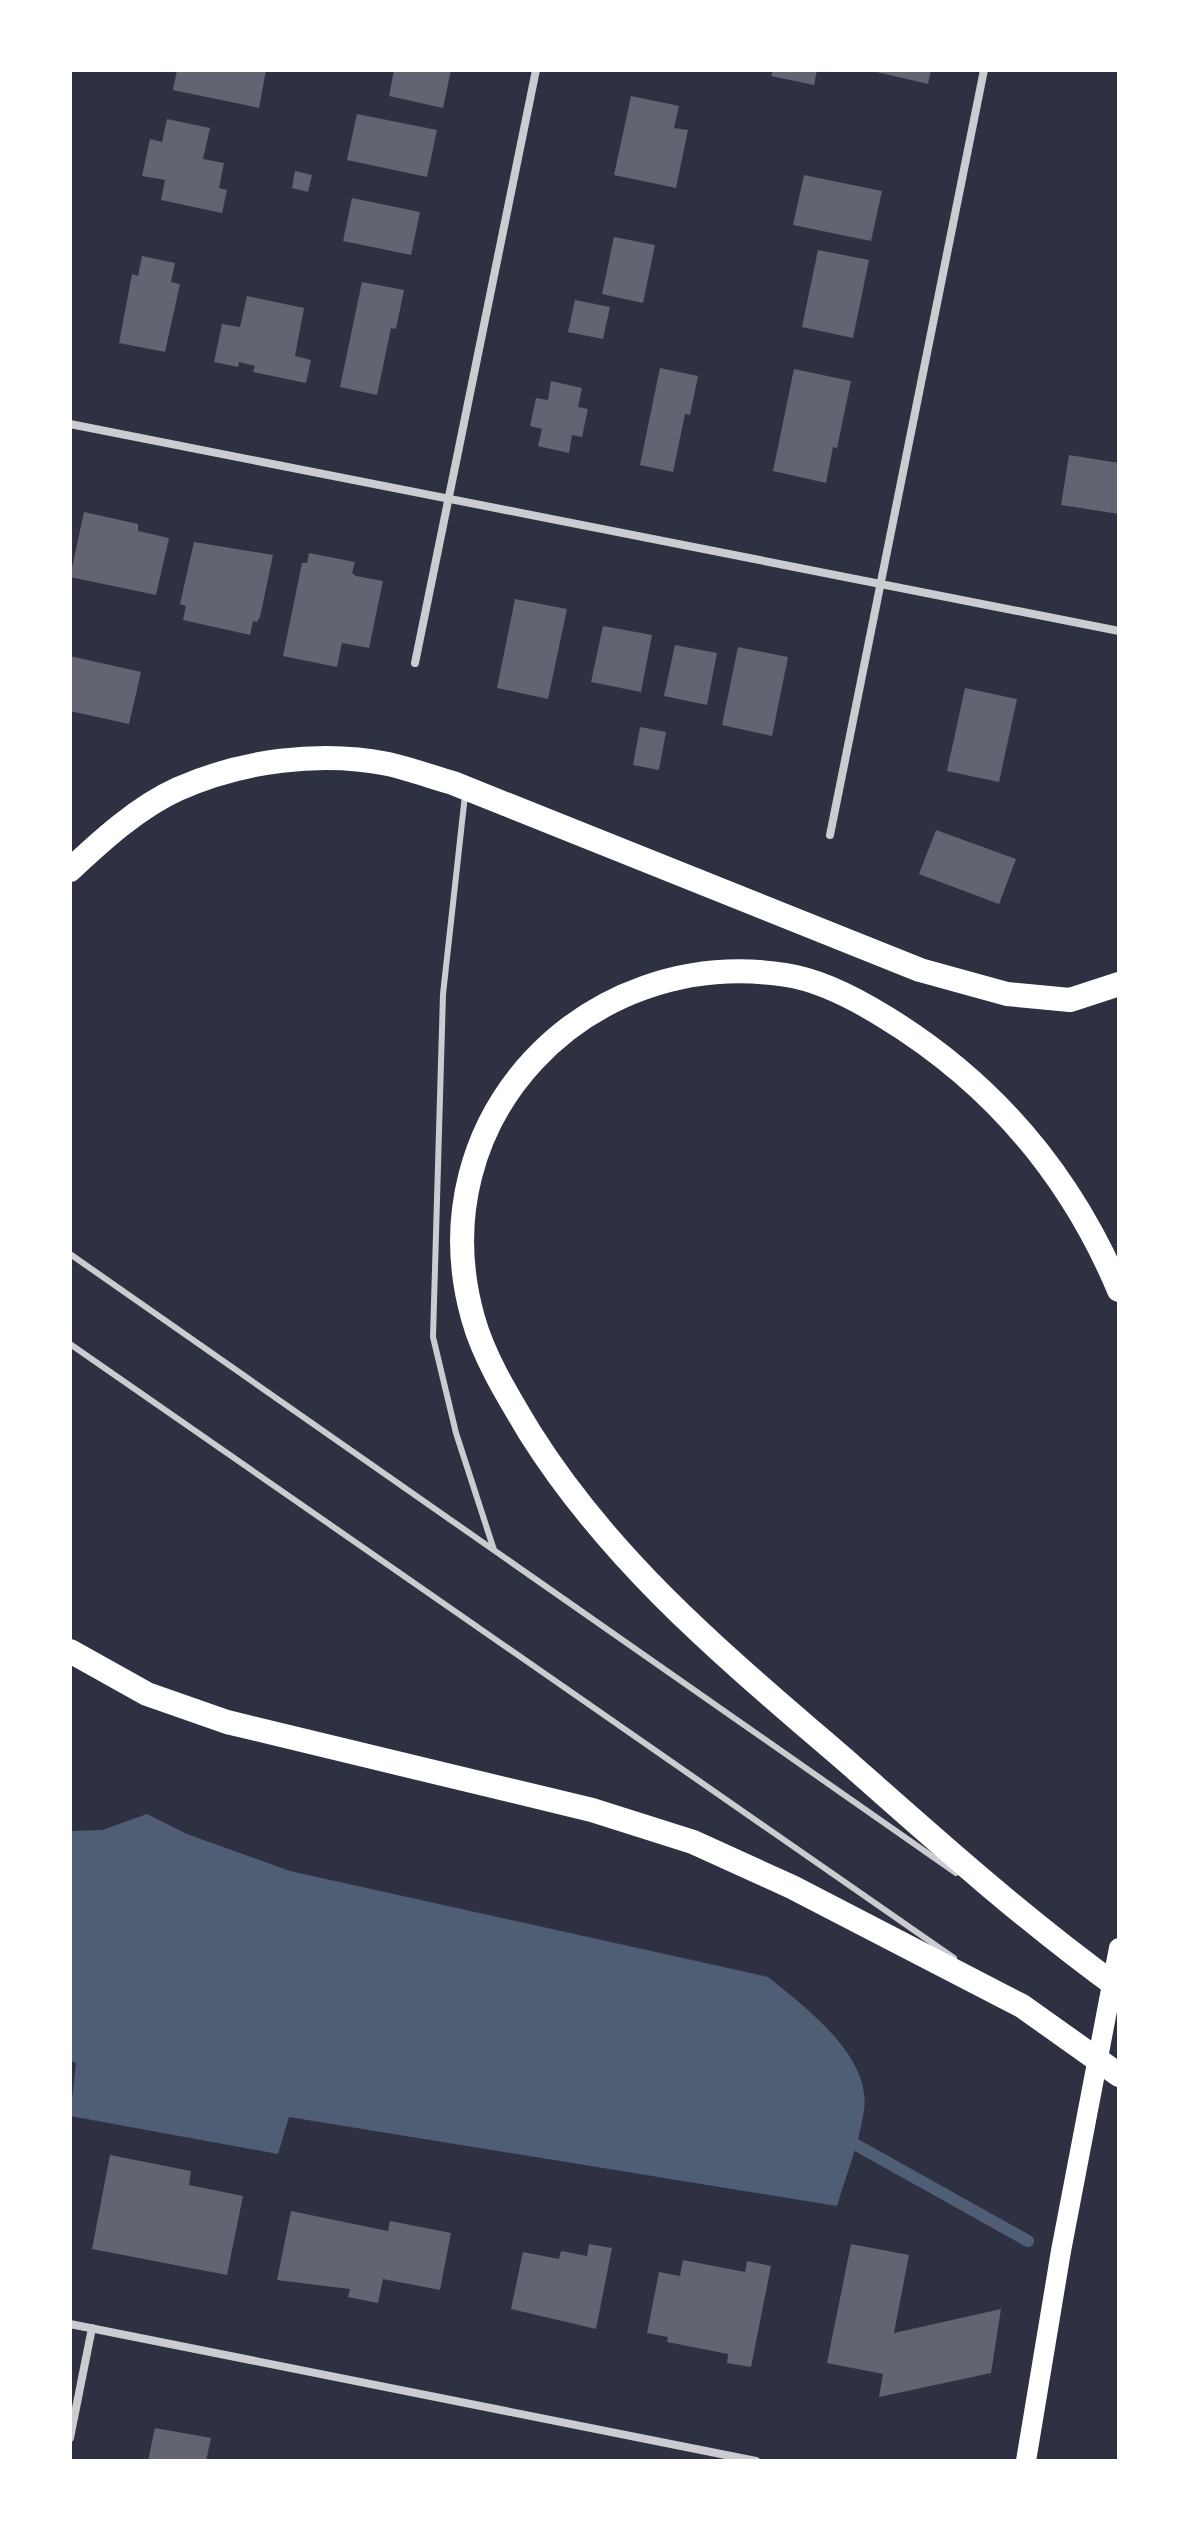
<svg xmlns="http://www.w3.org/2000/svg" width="1189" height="2531" viewBox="0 0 1189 2531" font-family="'Public Sans',sans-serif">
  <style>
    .water { fill: #4f5d75 }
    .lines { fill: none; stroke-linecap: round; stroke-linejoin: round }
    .stream { stroke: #4f5d75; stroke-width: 12 }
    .building { fill: #626471 }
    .service { stroke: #caccd0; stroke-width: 6 }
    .minor { stroke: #caccd0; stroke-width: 8 }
    .primary { stroke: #fff; stroke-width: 20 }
    .motorway { stroke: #fff; stroke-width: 24 }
  </style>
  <rect width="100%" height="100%" fill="#2d3142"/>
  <!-- water -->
  <path class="water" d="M147,1814L187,1834L290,1871L768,1977C805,2007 872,2056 864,2111C859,2143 846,2176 837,2206L289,2117L278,2154L70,2116L76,2063L70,2061V1831L102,1830Z"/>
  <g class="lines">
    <!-- stream -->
    <path class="stream" d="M842,2137L1028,2241"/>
  </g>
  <!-- building -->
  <path class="building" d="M177,70H266L259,108L173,90Z
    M394,70H451L443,108L389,96Z
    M773,70H817L814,85L771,76Z
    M868,70H931L928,84Z
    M631,96L679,106L674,128L688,130L676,188L614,175Z
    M357,114L437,130L427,177L347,160Z
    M167,119L210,128L203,159L224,163L219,188L227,190L222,213L161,200L165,180L142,176L150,139L162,142Z
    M295,171L312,175L308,192L292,188Z
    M804,175L882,191L871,241L793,225Z
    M352,198L420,212L411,255L343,241Z
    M614,237L655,245L643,303L602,294Z
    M818,250L869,260L853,338L802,327Z
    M142,256L175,263L171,282L180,284L165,352L119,343L132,274L138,276Z
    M362,282L404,290L396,329L391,328L377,395L340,387Z
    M247,296L304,308L295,356L311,360L306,383L253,372L255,366L239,362L238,367L214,362L222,324L240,327Z
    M575,300L610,307L603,339L568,332Z
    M660,368L698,376L690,415L685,414L673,472L640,465Z
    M794,369L851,381L837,448L833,447L826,483L773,471Z
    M551,381L582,388L578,407L588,409L582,437L572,435L569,453L538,446L542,429L530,426L536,398L548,400Z
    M1069,455L1119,463V514L1061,505Z
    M84,512L138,524V531L169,538L156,595L70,577Z
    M194,542L273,555L260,617L257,622L253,621L250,635L183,620L186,606L180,604Z
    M309,553L355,562L352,573L356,576L383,581L369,648L342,643L337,667L283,656L302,563H307Z
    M515,599L567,609L548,699L497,688Z
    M603,626L652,635L641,692L591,682Z
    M675,645L717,653L707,705L664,696Z
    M738,647L788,657L772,736L722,725Z
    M70,656L141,672L129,724L70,711Z
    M965,688L1017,699L999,782L947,771Z
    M640,727L666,732L659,770L633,765Z
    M936,830L1016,859L999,904L919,874Z
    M110,2155L191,2171L189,2185L243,2196L227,2275L92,2249Z
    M291,2211L388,2231L390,2221L451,2233L440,2290L383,2279L378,2303L348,2297L350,2289L277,2280Z
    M589,2244L612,2248L596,2329L511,2309L523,2252L559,2259L561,2251L587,2256Z
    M851,2244L909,2255L894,2333L1001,2309L991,2373L879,2397L883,2374L827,2363Z
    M683,2260L745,2272L747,2261L771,2266L751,2367L727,2363L728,2354L667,2342L668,2337L647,2333L659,2272L680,2276Z
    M155,2428L211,2438L206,2461H148Z"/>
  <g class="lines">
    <!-- service -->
    <path class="service" d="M465,795L443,994L433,1337L456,1433L494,1550
      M70,1254L956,1873
      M70,1344L954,1958"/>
    <!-- minor -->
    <path class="minor" d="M70,424L1119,631
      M415,663L536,70
      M830,835L984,70
      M70,2324L756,2461
      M70,2438L92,2328"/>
    <!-- primary -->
    <path class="primary" d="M1026,2461L1061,2251L1119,1948"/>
    <!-- motorway -->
    <path class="motorway" d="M70,870C101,841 138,807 178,789C241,761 320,750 388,764C410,769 432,777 453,783L920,970L1007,994L1070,1000L1119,984
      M1119,1290C1070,1174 993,1083 885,1017C856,999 820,980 786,975C586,944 417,1119 473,1318C484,1358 509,1398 530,1433C615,1568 733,1663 852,1766C939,1843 1025,1920 1119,1988
      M70,1651L147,1694L227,1722L592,1810L693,1842L792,1887L1022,2006L1119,2075"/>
  </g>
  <!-- border -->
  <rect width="1189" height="2531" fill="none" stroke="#ffffff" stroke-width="144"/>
</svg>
